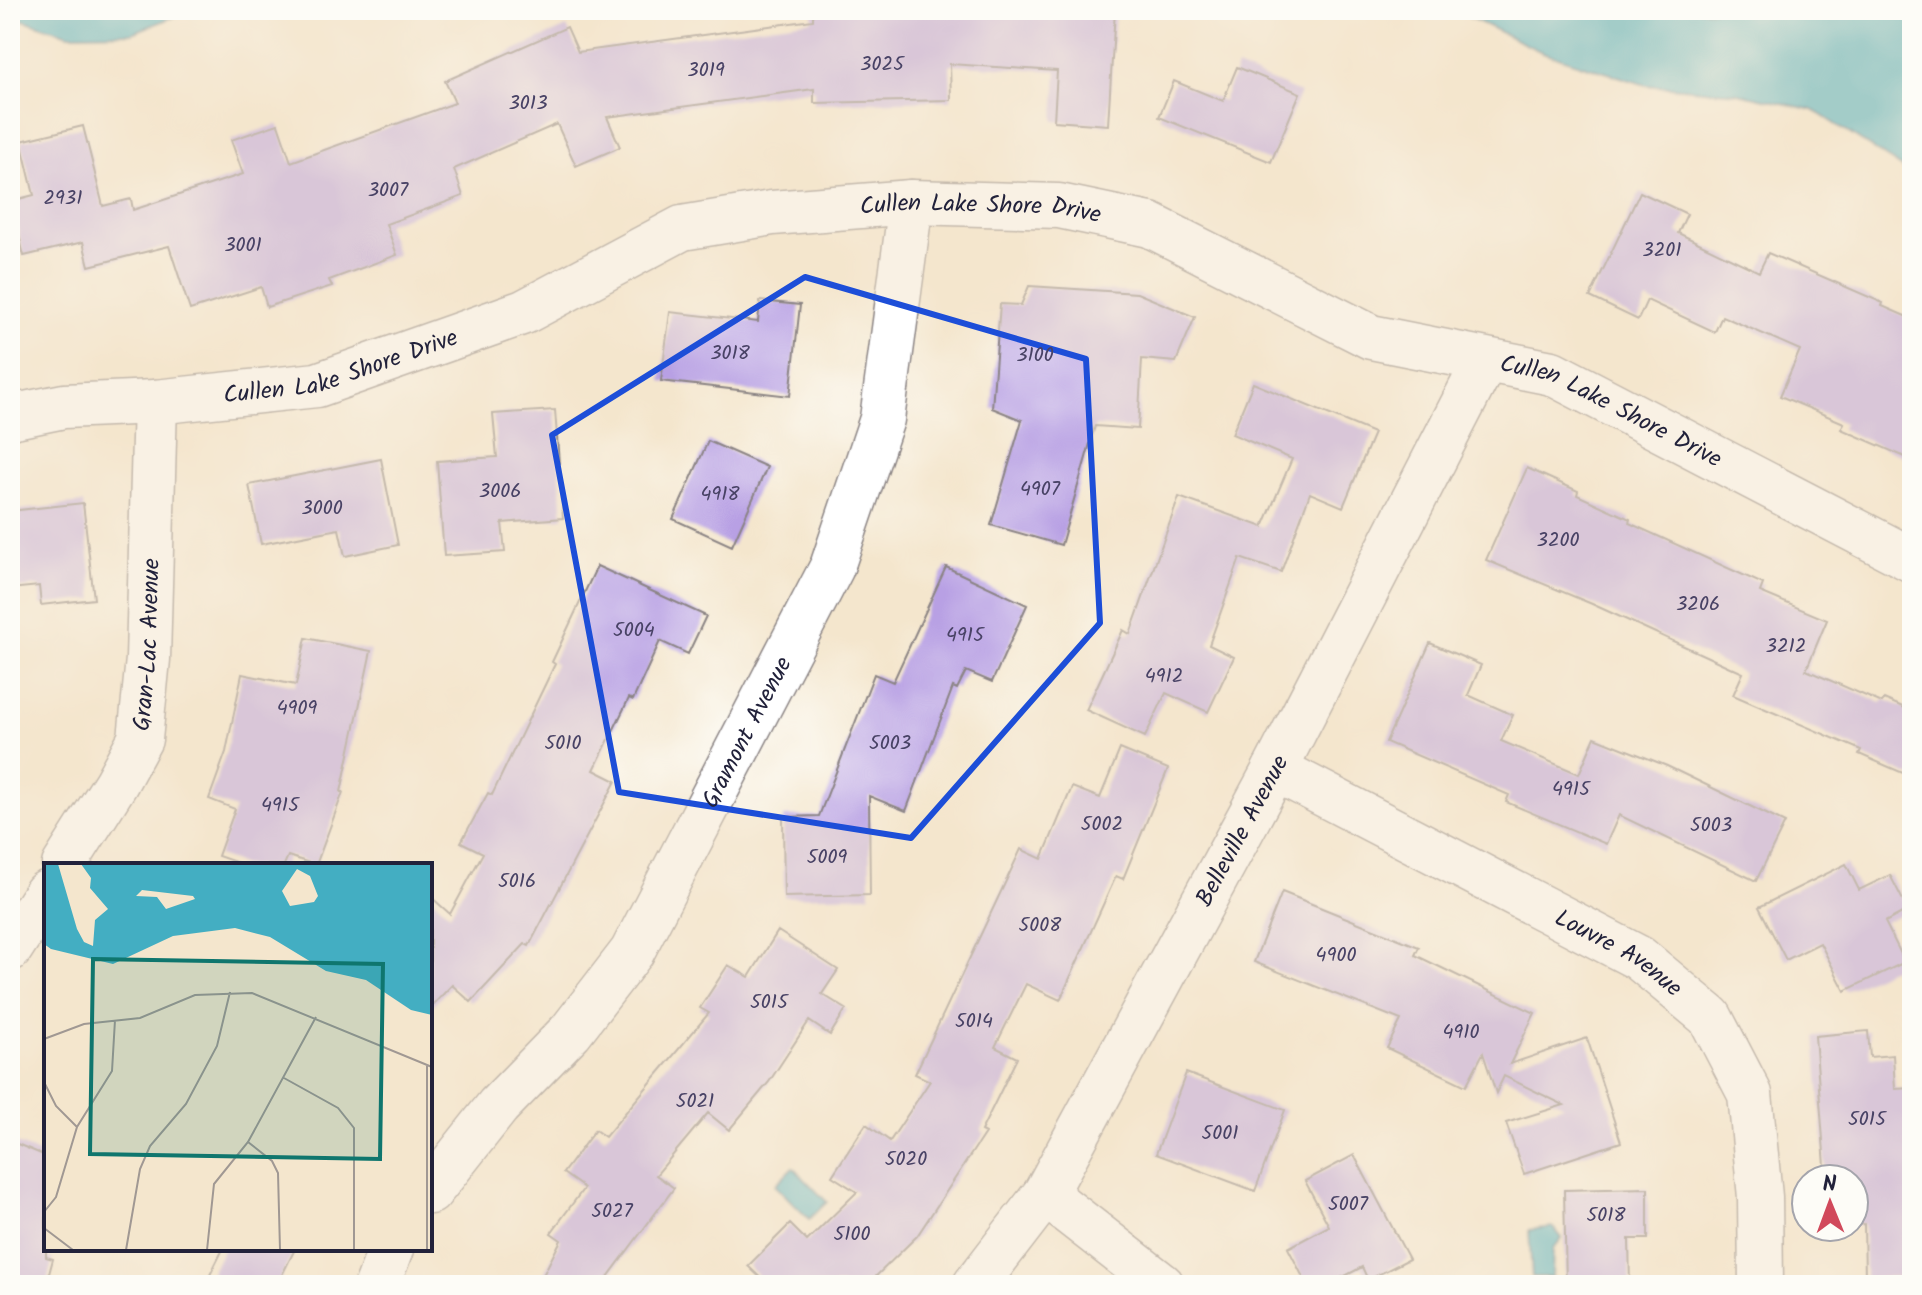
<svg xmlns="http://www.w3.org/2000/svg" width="1922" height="1295" viewBox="0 0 1922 1295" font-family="Kalam,sans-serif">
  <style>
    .water { fill: #43aec2; stroke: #32687e; stroke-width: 2 }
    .building { fill: #b8a0e4 }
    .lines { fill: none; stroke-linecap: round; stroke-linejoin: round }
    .minor-casing { stroke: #8b8484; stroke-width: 47 }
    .minor { stroke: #fff; stroke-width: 44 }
    .marked { fill: none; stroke: #1d4ed8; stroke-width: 6; stroke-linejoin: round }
    .labels { text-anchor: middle; stroke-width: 7; stroke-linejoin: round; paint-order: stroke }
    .number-label { font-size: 20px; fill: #484265 }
    .street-label { font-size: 24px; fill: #22223b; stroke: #fdfcf7 }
    .inset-road { fill: none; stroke: #a09893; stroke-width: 2 }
    .view { fill: #0f766e; fill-opacity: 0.15; stroke: #0f766e; stroke-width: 4 }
    .inset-edge { fill: none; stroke: #22223b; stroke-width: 4 }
  </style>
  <rect width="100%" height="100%" fill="#fdfcf7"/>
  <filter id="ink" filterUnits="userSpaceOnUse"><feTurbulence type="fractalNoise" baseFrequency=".0125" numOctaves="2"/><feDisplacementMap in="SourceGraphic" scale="16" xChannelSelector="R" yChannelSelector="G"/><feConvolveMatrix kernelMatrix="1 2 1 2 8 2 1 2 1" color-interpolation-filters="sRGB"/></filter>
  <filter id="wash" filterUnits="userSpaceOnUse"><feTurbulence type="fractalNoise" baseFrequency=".006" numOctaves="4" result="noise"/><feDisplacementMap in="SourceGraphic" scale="32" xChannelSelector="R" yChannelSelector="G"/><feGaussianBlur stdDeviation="1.8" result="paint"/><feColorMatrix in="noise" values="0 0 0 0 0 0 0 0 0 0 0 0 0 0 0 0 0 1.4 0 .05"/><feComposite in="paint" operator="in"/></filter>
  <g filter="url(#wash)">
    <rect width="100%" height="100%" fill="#f4e6cd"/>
    <!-- water -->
    <path class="water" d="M10,10H191L132,33L69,34L10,16Z
      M1454,10H1912V174L1813,110L1738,93L1646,85L1542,52Z
      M793,1167L827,1202L809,1219L775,1185Z
      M1553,1227L1562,1238L1553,1249L1552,1277H1532L1529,1230Z"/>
    <g id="blocks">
      <!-- building -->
      <path class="building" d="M813,10H1115L1108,125L1054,121L1057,71L950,64L951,100L814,103V89L607,117L620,147L576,166L557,124L454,169L463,196L386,224L397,255L329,280L332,286L267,307L261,287L190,310L169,246L89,266L83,242L24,256L11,201L34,195L21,141L83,126L103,206L131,199L133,210L243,174L231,140L278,124L291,162L455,103L445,81L567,27L578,52L813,20Z
        M1237,67L1300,93L1271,162L1159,117L1174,81L1223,101Z
        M1640,192L1687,214L1678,233L1759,272L1768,253L1883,303L1882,306L1912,319V460L1841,429L1844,423L1780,396L1800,350L1722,316L1715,332L1647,300L1638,320L1590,297Z
        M1029,286L1137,293L1195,317L1176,362L1142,359L1138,429L1095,426L1061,545L991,525L1022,420L992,408L1000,304L1021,305Z
        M760,301L800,305L790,396L661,381L670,312L758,322Z
        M1253,383L1374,433L1343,507L1310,493L1281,572L1240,558L1209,645L1234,657L1208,712L1166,693L1145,737L1086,710L1123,630L1130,634L1179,497L1263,527L1292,459L1232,434Z
        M555,410L563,518L502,523L505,552L444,556L437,461L497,457L493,414Z
        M708,441L767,467L732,546L673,519Z
        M381,459L398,545L345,556L339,529L261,544L249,485Z
        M1527,468L1578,491L1577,495L1630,519L1629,523L1763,584L1760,592L1827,620L1806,670L1882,703L1884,699L1912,711V777L1859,754L1861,750L1733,695L1743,673L1592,604L1486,560Z
        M83,503L94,599L41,605L39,586L10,589V511Z
        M597,566L706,616L688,654L660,641L633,700L629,698L594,770L616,781L529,946L525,944L471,1002L452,985L430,1008V896L450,914L483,853L461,842L488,793L492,795L555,664L552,662Z
        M946,567L1027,605L992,682L966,671L957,689L953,687L906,811L869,796L870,895L784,897L783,817L819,816L874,674L893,682Z
        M306,638L371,651L341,792H343L316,865L288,856L284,865H244L218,856L235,809L209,799L226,752L242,674L296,685Z
        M1430,643L1481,665L1468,695L1513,715L1501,741L1579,774L1595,737L1667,766L1785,823L1756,881L1619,815L1606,844L1506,802L1509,795L1386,742Z
        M1120,749L1168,769L1123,879L1116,876L1060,1000L1026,984L995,1047L1017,1058L981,1131L985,1133L917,1236L867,1285H768L748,1266L790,1224L807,1241L857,1192L832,1176L866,1124L890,1141L930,1081L915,1074L1021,849L1042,859L1072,787L1100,798Z
        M1846,864L1859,890L1890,875L1908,910L1885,922L1905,962L1845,991L1820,943L1786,960L1759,907Z
        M1282,892L1419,947L1415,955L1535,1013L1510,1064L1587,1038L1621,1142L1524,1174L1506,1123L1564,1105L1504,1076L1496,1093L1483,1053L1466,1086L1387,1048L1401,1020L1254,962Z
        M778,931L838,970L822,994L846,1009L830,1035L809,1021L769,1082L729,1130L708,1113L656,1175L674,1188L602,1285H538L561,1240L551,1233L584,1188L563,1173L595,1130L605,1137L709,1013L700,1008L728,965L749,977Z
        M1868,1031L1870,1057L1893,1055L1895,1089L1912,1088V1277L1865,1278L1864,1224L1854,1225V1179H1826L1815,1036Z
        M1186,1073L1285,1110L1255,1191L1156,1154Z
        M10,1141L46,1156V1257L53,1259L46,1285H10Z
        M1354,1155L1409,1259L1368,1280L1362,1267L1328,1285H1307L1288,1248L1329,1226L1305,1181Z
        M1648,1188V1239H1629L1630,1285H1566L1564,1190Z
        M223,1249H295L277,1285H205Z"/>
    </g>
  </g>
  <g filter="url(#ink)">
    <use href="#blocks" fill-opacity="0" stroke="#8b8484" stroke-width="2"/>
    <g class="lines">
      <defs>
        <g id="minor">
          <path id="s1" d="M10,417L64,406L155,402L317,385L524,312L682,228L772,213L911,202L1059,206L1150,225L1371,337L1552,373L1912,560"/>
          <path id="s2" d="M1275,769L1639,958L1710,1017L1750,1094L1760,1197L1761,1285"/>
          <path id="s3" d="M64,865L116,783L140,739L148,659L155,402"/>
          <path d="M10,949L46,893"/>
          <path id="s4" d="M430,1192L498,1106L571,1031L632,952L832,567L882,419L911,202"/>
          <path d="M1045,1194L1162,1285"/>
          <path d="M377,1285L391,1249"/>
          <path id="s5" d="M975,1285L1045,1194L1275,769L1485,361"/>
        </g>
      </defs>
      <!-- minor casing -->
      <use href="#minor" class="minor-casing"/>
      <!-- minor -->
      <use href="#minor" class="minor"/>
    </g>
  </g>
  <!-- marked area -->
  <path d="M0 0H1922V1295H0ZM805,277L1086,359L1100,623L911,838L619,792L552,435Z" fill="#f4e6cd" fill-opacity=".55" fill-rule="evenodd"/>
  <path class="marked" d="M805,277L1086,359L1100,623L911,838L619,792L552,435Z"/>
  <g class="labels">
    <!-- number labels -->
    <g class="number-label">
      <text x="882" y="70">3025</text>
      <text x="706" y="76">3019</text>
      <text x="528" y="109">3013</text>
      <text x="388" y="196">3007</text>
      <text x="63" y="204">2931</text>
      <text x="243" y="251">3001</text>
      <text x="1662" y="256">3201</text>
      <text x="730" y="359">3018</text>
      <text x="1035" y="361">3100</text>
      <text x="1040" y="495">4907</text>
      <text x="500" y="497">3006</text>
      <text x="720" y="500">4918</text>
      <text x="322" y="514">3000</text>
      <text x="1558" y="546">3200</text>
      <text x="1698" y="610">3206</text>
      <text x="634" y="636">5004</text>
      <text x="965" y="641">4915</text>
      <text x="1786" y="652">3212</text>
      <text x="1164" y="682">4912</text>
      <text x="297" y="714">4909</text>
      <text x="563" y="749">5010</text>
      <text x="890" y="749">5003</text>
      <text x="1571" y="795">4915</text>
      <text x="280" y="811">4915</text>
      <text x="1102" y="830">5002</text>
      <text x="1711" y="831">5003</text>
      <text x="827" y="863">5009</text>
      <text x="517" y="887">5016</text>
      <text x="1040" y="931">5008</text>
      <text x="1336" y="961">4900</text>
      <text x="769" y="1008">5015</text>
      <text x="974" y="1027">5014</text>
      <text x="1461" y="1038">4910</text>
      <text x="695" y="1107">5021</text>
      <text x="1867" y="1125">5015</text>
      <text x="1220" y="1139">5001</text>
      <text x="906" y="1165">5020</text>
      <text x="1348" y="1210">5007</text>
      <text x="612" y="1217">5027</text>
      <text x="1606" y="1221">5018</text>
      <text x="852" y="1240">5100</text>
    </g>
    <!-- street labels -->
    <g class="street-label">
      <text dy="8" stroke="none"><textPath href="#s1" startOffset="1008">Cullen Lake Shore Drive</textPath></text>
      <text dy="8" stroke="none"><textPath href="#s1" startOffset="336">Cullen Lake Shore Drive</textPath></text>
      <text dy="8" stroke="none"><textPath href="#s1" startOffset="1680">Cullen Lake Shore Drive</textPath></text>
      <text dy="8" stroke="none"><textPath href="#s3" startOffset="242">Gran-Lac Avenue</textPath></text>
      <text dy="8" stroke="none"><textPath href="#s4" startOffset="562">Gramont Avenue</textPath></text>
      <text dy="8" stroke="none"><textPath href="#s5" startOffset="528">Belleville Avenue</textPath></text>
      <text dy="8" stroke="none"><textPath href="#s2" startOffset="390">Louvre Avenue</textPath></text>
    </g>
  </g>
  <!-- overview -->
  <g transform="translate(44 863)">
    <rect width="388" height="388" fill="#f4e6cd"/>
    <path d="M0,1H14L33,66L40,79L49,83L51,57L64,46L46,25L47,15L37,1H388V152L367,147L322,117L282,108L226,74L191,65L129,73L69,101L7,86L0,81ZM253,6L266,13L274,33L270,39L246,43L238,28ZM98,27L149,33L151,36L122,46L113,34L92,33Z" fill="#43aec2" fill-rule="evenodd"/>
    <path class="inset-road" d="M0,176L40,161L96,155L151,132L208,130L388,204M240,215L294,245L310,265V387M0,219L12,243L33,264M204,279L228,298L234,310L236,387M0,349L12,334L33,264L68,208L71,157M0,365L29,387M82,387L96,306L106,283L142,241L173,183L186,129M163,387L170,321L204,279L272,154M383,387V203"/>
    <path class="view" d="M49,96L339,101L336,296L46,291Z"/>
    <rect width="388" height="388" class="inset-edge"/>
  </g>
  <!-- margin -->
  <rect width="1922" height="1295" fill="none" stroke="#fdfcf7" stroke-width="40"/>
  <!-- north arrow -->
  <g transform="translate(1830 1203) rotate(359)"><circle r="38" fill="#fdfcf7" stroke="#a5a5ac" stroke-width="2"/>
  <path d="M0-6L14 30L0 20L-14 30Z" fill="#d1495b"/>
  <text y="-12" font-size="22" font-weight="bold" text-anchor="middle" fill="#22223b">N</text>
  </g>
</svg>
